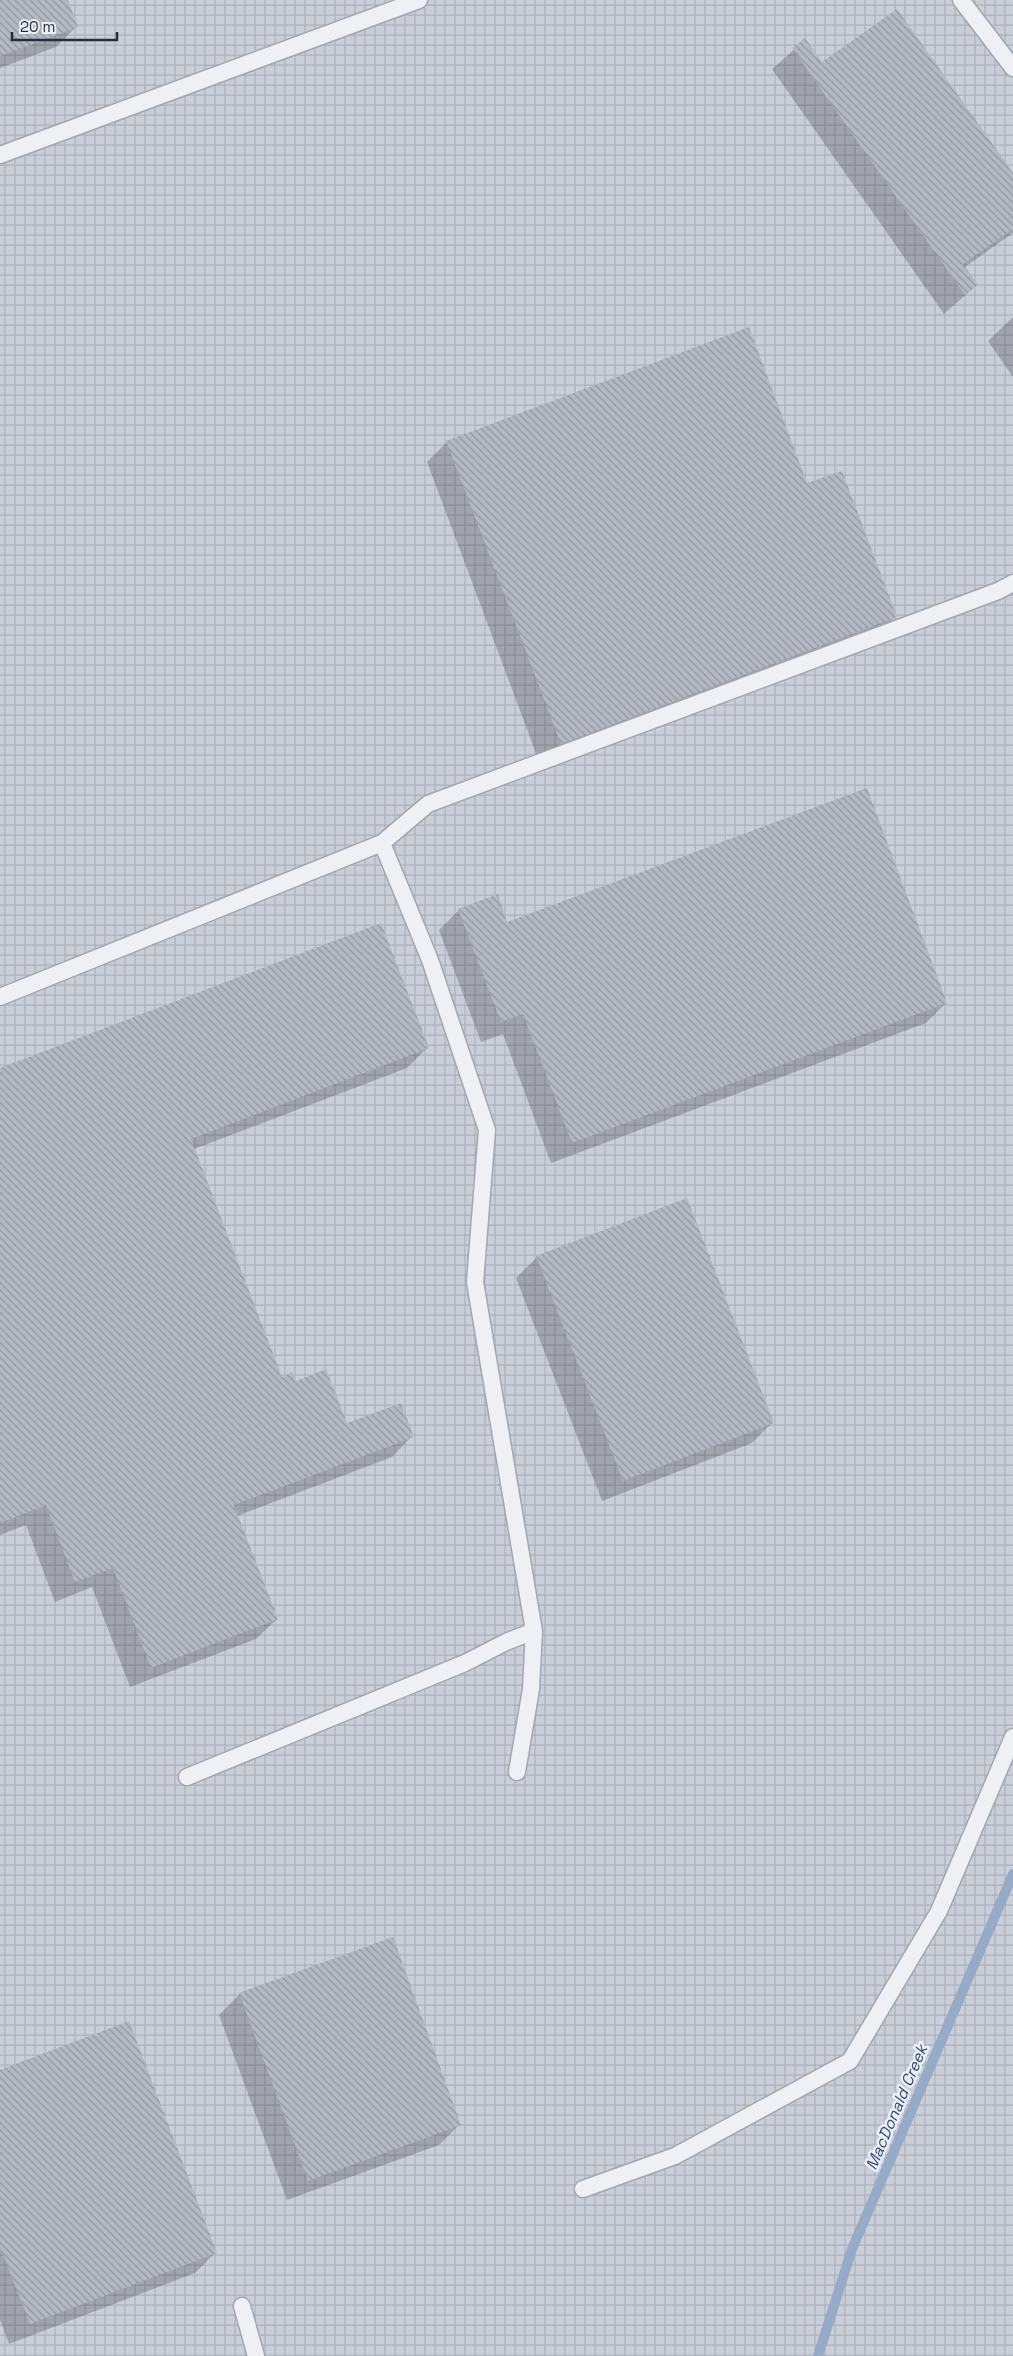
<svg xmlns="http://www.w3.org/2000/svg" width="1013" height="2356" viewBox="0 0 1013 2356" font-family="'Space Grotesk',sans-serif">
  <style>
    .industrial { fill: url(#industrial-grid) }
    .shadow { fill: #0003 }
    .lines { fill: none; stroke-linecap: round; stroke-linejoin: round }
    .stream { stroke: #96abc7; stroke-width: 10 }
    .building { fill: url(#building-back-hatch) }
    .service-casing { stroke: #a2a6b0; stroke-width: 19 }
    .service { stroke: #eef0f4; stroke-width: 16 }
    .labels { text-anchor: middle; stroke-width: 5; stroke-linejoin: round; paint-order: stroke }
    .water-label { font-size: 16px; font-style: italic; fill: #304a6f; stroke: #ebeef4 }
  </style>
  <defs>
    <pattern id="industrial-grid" width="8" height="8" patternUnits="userSpaceOnUse" patternTransform="scale(1.25)"><rect width="8" height="8" fill="#caced8"/><path d="M0 4h8M4 0v8" fill="none" stroke="#adb1ba"/></pattern>
    <pattern id="building-back-hatch" width="6" height="6" patternUnits="userSpaceOnUse" patternTransform="scale(1.25)"><rect width="6" height="6" fill="#b3b8c3"/><path d="M-1 5l2 2M0 0l6 6M5-1l2 2" fill="none" stroke="#9196a0"/></pattern>
  </defs>
  <rect width="100%" height="100%" fill="#dcdfe6"/>
  <!-- industrial -->
  <path class="industrial" d="M0,0H1013V2356H0Z"/>
  <!-- shadow -->
  <path class="shadow" d="M0,0H66L76,27L56,47L0,68Z
    M805,40L822,64L1013,175V233L965,267L977,285L944,314L772,69Z
    M1013,317V377L988,341Z
    M447,442L895,617L875,637L540,764L427,462Z
    M459,910L507,924L946,1003L926,1023L551,1163L503,1034L481,1042L439,930Z
    M427,1048L407,1068L194,1149L281,1378L295,1382L346,1425L412,1436L392,1457L237,1516L277,1619L256,1639L130,1687L92,1587L55,1602L26,1525L0,1535V1069Z
    M537,1257L772,1423L752,1443L602,1501L516,1278Z
    M240,1994L460,2124L439,2145L287,2200L219,2015Z
    M0,2071L216,2252L195,2273L9,2344L0,2320Z"/>
  <g class="lines">
    <!-- stream -->
    <path class="stream" d="M818,2356L852,2249L1013,1874"/>
  </g>
  <!-- building -->
  <path class="building" d="M0,0H68L78,27L0,56Z
    M897,9L1013,173V229L963,264L978,285L965,295L792,48L805,38L822,62Z
    M749,327L807,483L842,471L897,617L561,744L446,441Z
    M867,788L947,1003L572,1143L523,1014L501,1022L458,909L498,894L507,922Z
    M381,923L429,1048L191,1139L282,1377L292,1372L296,1381L326,1369L347,1423L401,1403L414,1437L234,1505L278,1619L151,1668L113,1568L75,1582L46,1505L0,1523V1068Z
    M687,1198L774,1423L623,1481L536,1256Z
    M393,1937L461,2125L308,2181L239,1993Z
    M129,2021L217,2253L30,2324L0,2247V2070Z"/>
  <g class="lines">
    <defs>
      <path id="service" d="M961,0L1013,68
        M0,155L419,0
        M382,843L430,960L487,1130L475,1282L534,1631L531,1689L517,1772
        M0,997L382,843L428,804L998,591L1013,583
        M187,1777L465,1663L506,1642L534,1631
        M583,2189L675,2156L850,2061L939,1911L1013,1737
        M242,2306L256,2356"/>
    </defs>
    <!-- service casing -->
    <use href="#service" class="service-casing"/>
    <!-- service -->
    <use href="#service" class="service"/>
  </g>
  <g class="labels">
    <!-- water labels -->
    <g class="water-label">
      <text transform="translate(896 2107) rotate(-67)" y="6">MacDonald Creek</text>
    </g>
  </g>
  <!-- scale -->
  <path d="M12 32v8h105v-8" fill="none" stroke="#262d3c" stroke-width="2.5"/>
  <text x="20" y="32" font-size="15" fill="#262d3c" stroke="#ebeef4" stroke-width="4" paint-order="stroke">20 m</text>
</svg>
